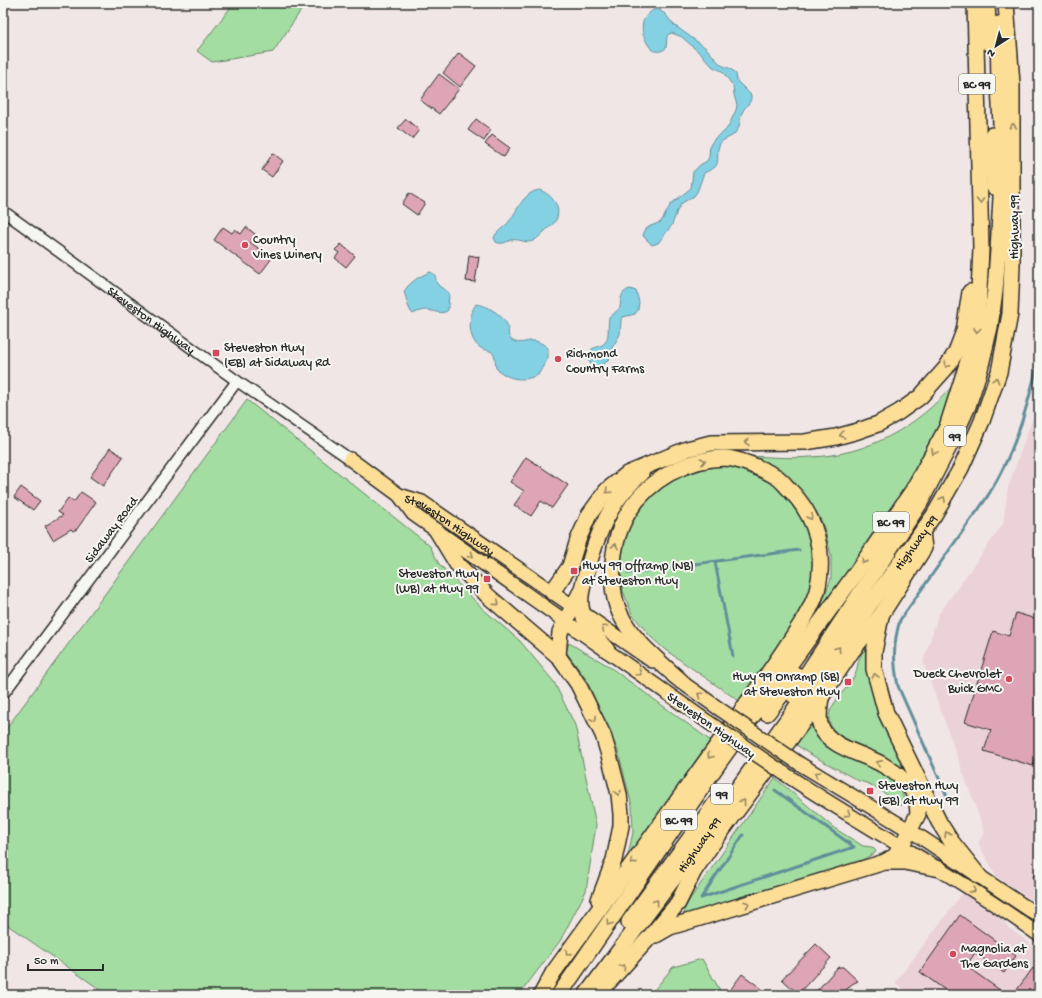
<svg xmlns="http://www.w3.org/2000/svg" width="1042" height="998" viewBox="0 0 1042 998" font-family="'Gochi Hand',sans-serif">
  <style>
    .built { fill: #ebd2d8 }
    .green { fill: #a3dda2; stroke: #678466 }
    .water { fill: #85d1e4; stroke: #618f9a }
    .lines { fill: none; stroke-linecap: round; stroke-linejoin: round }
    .stream { stroke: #618f9a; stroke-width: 3 }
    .building { fill: #dda5b6; stroke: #2b2b2b }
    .minor-casing { stroke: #2b2b2b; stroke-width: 13 }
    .major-casing { stroke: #2b2b2b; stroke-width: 16 }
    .highway-casing { stroke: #2b2b2b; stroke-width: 18 }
    .minor { stroke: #f6f6f2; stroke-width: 10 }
    .major { stroke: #fcde96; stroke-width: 13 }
    .highway { stroke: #fcde96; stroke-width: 15 }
    .major-bridge-casing { stroke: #2b2b2b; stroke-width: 16; stroke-linecap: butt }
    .major-bridge { stroke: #fcde96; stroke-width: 13 }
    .oneway { stroke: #948460 }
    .poi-dot { fill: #d1495b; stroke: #f6f6f2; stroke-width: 1.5 }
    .labels { text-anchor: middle; stroke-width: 4; stroke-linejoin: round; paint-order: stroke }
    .shield { fill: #f6f6f2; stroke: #686867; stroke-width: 1 }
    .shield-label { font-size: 12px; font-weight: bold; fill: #2b2b2b }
    .street-label { font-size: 13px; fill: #2b2b2b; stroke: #f6f6f2 }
    .poi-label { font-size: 13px; fill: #2b2b2b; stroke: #f6f6f2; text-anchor: start }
  </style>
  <rect width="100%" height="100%" fill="#f1e6e6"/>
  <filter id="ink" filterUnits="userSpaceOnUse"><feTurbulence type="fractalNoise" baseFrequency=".025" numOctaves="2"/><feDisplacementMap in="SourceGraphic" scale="8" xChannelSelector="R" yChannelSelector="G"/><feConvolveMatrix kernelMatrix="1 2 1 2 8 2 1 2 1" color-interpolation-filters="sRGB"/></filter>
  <g filter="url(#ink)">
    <!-- built -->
    <path class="built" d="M1039,400V905L997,877L978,843L985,833L923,662L938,615L1003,524L1008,487Z
      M964,891L1000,916L1009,928L1039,950V995H912L895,983Z"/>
    <!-- green -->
    <path class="green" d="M234,3H306L273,52L212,62L197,51Z
      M954,384L940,424L903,499L889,511L876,528L814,624L831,579V555L825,531L821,520L809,500L792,482L740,456C764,456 787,459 811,457C868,455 917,427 954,384Z
      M247,400L430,546L439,564L483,609L520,641L554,682L575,725L596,825L586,891L560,941L519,995H108L3,922V733Z
      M723,466L736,467L747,470L767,479L785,492L810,529L816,577L799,621L739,701L664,649L650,636L632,614L623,591L618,567L622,535L638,507L665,483L698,470Z
      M569,643L607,665L711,741L627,860L633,832L632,806L618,751L586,679L566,652Z
      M864,649L866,651C867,660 867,670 869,679C875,711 892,741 907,770L905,773C898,768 891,761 883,757C867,747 821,738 830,711C834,701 849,686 855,675C857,671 857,665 859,660C860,657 862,653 864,649Z
      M812,722C821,731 830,743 841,751C858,764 906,777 904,803L901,806C896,804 893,799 888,796C880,789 869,783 859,781L808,753L795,744Z
      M775,778L834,828L863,846L872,847L876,851L875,853L862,860L684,915L685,908L690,899Z
      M702,959L721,992L725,995H650L673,967Z"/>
    <!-- water -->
    <path class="water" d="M655,9L659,10L665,14L674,25L706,48L721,65L731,69L736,74L737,81L751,95C752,104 745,105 742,113C739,120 741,127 735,133C731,139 721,138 719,146C716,152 720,162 715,167C712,170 707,171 704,173L697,192L694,196L682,203L677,211L672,225L658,243L652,245L643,236C645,225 653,226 661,222L671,204L691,188L693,172L700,165L707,161L709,157L710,145L715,138L724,132L728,127L736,110L737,105L734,95L733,86L725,75L722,71L713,67L703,56L682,37L672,33L669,34L667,36L666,48C662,52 656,52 652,50C641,36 636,20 655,9Z
      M540,190C550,194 561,205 557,217C556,223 549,227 545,231C541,235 538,238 533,241C525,244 519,238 511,240C506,242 502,245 496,242L494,238C496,232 502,229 507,224C517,213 522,192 540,190Z
      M430,272C438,274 434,280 438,285C441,288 446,290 449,293L448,310C442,316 433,310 426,310C421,310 417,312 413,314C408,310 407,299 404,292C408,283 420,276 430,272Z
      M630,289L636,291L639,302L638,310L635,314L623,317L621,320L620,334L618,338L612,348L609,359L600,368L593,367L588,360L592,349C595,347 599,347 602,345C611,341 607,326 609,318L620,308C621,299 620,292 630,289Z
      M476,304C487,305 505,316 508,327C509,333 507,337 513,341C526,347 530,333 548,348V358L538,375C523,382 508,380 496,368C495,364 496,359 494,355C491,349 486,351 481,348C467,340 468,315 476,304Z"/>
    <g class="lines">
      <!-- stream -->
      <path class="stream" d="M715,562L733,656
        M628,573L799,550
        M949,801L898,686C893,661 893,644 900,620L972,518C1009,472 1027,413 1039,356
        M743,835L701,898L854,847L775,790"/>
    </g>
    <!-- building -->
    <path class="building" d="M459,53L476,66L460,87L443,73Z
      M439,74L459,89L439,114L420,100Z
      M406,119L419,130L412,139L398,128Z
      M476,119L491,130L484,141L468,130Z
      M492,135L510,148L504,157L485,144Z
      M273,153L283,161L272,177L262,170Z
      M409,193L425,203L417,215L402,204Z
      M223,227L232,233L235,229L241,234L246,227L255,234L250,242L272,258L260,274L214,240Z
      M341,244L355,256L346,267L335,258L339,253L335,250Z
      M469,255L479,257L475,282L466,281Z
      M110,448L123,457L103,486L90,477Z
      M526,457L568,485L552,508L541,501L531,516L514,505L524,491L510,482Z
      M21,487L40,501L33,510L14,497Z
      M81,492L96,502L77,529L73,531L71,529L53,540L45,526L63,515L58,512L68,498L74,502Z
      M1016,613L1039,620V746L1033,766L984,751L991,730L965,722L993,631L1009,636Z
      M1039,868V883L1032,878Z
      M960,915L1016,956L1004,973L975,953L966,966L1007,995H952L920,972Z
      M816,944L831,958L798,994L782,979Z
      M838,967H843L858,981L852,984L841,995H813Z
      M1033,968L1039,972V995H1013Z
      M742,974L770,995H731L728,993Z"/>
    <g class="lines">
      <defs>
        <g id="minor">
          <path id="s1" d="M3,211L237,381L350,459"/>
          <path d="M3,694L237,381"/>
        </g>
        <g id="major">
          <path d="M350,459L399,495L413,514L708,722"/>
          <path id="s2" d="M399,495L422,502L652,661"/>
          <path d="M673,676L718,708"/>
          <path d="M800,764L922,838L1039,916"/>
          <path d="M791,778C873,832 959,877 1039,935"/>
        </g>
        <g id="highway">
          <path d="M987,3L989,43"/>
          <path d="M992,135L994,187"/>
          <path d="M437,531L457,564L469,576L488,596L558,656L578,684L603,735L609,755L619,794L621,814V826L614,860L599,900"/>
          <path d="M552,592L570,566L578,540L589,515L607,490L627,474L687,449L711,443L805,442L836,437L858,431L878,424L899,412L920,397L946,368L956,352L964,331L970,292"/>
          <path d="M881,616L874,652V669L886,713L939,822L951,841L979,876"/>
          <path d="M607,650C596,638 583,624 581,606C579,594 584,582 587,571C597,534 611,499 641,474"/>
          <path d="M558,656L560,632L580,593"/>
          <path d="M793,695L920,503L954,437L968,406L980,369L990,327L995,291L998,250L1003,163L999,85L998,24"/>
          <path d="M821,697C820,707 817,718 821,727C830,748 865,754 883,765C899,774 908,783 917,798"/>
          <path d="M767,713L797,675"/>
          <path d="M885,862L895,856L901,847L918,814L916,789"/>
          <path d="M629,922L720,797"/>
          <path d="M656,935L670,927L885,862H904L940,869"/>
          <path d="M541,995L553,973C617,884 682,796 745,706C763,681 781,656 797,630C805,618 813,605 817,591C826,554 817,517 789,489C785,485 781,479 775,476C763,469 740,459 725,458C706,458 687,464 670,473C635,493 616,522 613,563C612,577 612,591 617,606C628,638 657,659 682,682"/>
          <path d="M559,995L720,761L856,573L913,490L947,427L977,333L981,249L975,3"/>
          <path id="s3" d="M586,995L673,879L934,515L961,468L982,421L999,372L1010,314L1012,266V84L1006,3"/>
          <path d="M597,995L649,938L678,903L694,871L710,847L822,696L852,651L881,615L924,548L922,532"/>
        </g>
      </defs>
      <!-- minor casing -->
      <use href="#minor" class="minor-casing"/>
      <!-- major casing -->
      <use href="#major" class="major-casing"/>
      <!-- highway casing -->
      <use href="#highway" class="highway-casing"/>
      <!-- minor -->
      <use href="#minor" class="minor"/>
      <!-- major -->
      <use href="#major" class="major"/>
      <!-- highway -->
      <use href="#highway" class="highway"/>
      <defs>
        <path id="major-bridge" d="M718,708L800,764
          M708,722L791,778"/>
      </defs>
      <!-- major-bridge casing -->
      <use href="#major-bridge" class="major-bridge-casing"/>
      <!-- major-bridge -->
      <use href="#major-bridge" class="major-bridge"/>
    </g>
    <!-- one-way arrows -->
    <defs><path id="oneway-chevron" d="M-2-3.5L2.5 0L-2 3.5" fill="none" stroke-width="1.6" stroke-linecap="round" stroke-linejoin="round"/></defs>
    <g class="oneway">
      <use href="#oneway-chevron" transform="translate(1013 126) rotate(-90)"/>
      <use href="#oneway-chevron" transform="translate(980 201) rotate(89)"/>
      <use href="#oneway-chevron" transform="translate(977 330) rotate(97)"/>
      <use href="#oneway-chevron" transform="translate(947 365) rotate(126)"/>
      <use href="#oneway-chevron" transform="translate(996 380) rotate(-72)"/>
      <use href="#oneway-chevron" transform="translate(842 435) rotate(166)"/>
      <use href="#oneway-chevron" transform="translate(747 442) rotate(179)"/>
      <use href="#oneway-chevron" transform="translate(934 452) rotate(118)"/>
      <use href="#oneway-chevron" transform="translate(703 461) rotate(-12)"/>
      <use href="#oneway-chevron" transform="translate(608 491) rotate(134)"/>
      <use href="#oneway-chevron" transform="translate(943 499) rotate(-60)"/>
      <use href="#oneway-chevron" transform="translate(810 517) rotate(60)"/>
      <use href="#oneway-chevron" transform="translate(615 546) rotate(-76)"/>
      <use href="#oneway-chevron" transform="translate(471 555) rotate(35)"/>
      <use href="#oneway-chevron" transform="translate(864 561) rotate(125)"/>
      <use href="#oneway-chevron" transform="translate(497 603) rotate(41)"/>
      <use href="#oneway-chevron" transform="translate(604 628) rotate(-145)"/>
      <use href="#oneway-chevron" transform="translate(838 649) rotate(-54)"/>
      <use href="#oneway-chevron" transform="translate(639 673) rotate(35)"/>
      <use href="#oneway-chevron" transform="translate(875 676) rotate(-102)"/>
      <use href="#oneway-chevron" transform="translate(700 695) rotate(-145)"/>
      <use href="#oneway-chevron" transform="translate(594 719) rotate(63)"/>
      <use href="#oneway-chevron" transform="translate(710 756) rotate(126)"/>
      <use href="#oneway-chevron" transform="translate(879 763) rotate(-153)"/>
      <use href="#oneway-chevron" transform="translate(817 774) rotate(-149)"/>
      <use href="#oneway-chevron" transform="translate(618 793) rotate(79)"/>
      <use href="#oneway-chevron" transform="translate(743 802) rotate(-53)"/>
      <use href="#oneway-chevron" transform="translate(848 814) rotate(32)"/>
      <use href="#oneway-chevron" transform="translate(947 834) rotate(-123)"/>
      <use href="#oneway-chevron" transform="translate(633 862) rotate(126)"/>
      <use href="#oneway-chevron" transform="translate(973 890) rotate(33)"/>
      <use href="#oneway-chevron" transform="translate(656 902) rotate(-53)"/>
      <use href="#oneway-chevron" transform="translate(747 904) rotate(-17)"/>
      <use href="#oneway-chevron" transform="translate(609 923) rotate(124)"/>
      <use href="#oneway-chevron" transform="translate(568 953) rotate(125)"/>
      <use href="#oneway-chevron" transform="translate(623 967) rotate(-48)"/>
    </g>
  </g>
  <!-- markers -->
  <g class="poi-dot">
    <circle cx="245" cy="245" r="4"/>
    <rect x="212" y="349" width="8" height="8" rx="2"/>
    <circle cx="558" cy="359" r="4"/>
    <rect x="570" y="567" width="8" height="8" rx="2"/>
    <rect x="483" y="575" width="8" height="8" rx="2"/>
    <circle cx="1009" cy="679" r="4"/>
    <rect x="844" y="678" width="8" height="8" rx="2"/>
    <rect x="866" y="787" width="8" height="8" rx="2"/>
    <circle cx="953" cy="954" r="4"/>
  </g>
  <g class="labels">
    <!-- shield labels -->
    <g class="shield">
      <rect x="959" y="74" width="36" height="20" rx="3"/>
      <rect x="944" y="426" width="22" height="20" rx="3"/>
      <rect x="873" y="512" width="36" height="20" rx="3"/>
      <rect x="711" y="784" width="22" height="20" rx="3"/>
      <rect x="661" y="810" width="36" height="20" rx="3"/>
    </g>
    <g class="shield-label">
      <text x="977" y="88">BC 99</text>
      <text x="955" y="440">99</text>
      <text x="891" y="526">BC 99</text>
      <text x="722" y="798">99</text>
      <text x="679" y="824">BC 99</text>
    </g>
    <!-- street labels -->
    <g class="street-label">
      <text transform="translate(1013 227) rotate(-90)" y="5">Highway 99</text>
      <text dy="5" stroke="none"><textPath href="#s1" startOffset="184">Steveston Highway</textPath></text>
      <text dy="5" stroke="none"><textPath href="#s2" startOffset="59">Steveston Highway</textPath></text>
      <text transform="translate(110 529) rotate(-53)" y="5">Sidaway Road</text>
      <text dy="5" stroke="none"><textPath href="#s3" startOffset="560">Highway 99</textPath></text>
      <text transform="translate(712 724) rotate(35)" y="5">Steveston Highway</text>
      <text dy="5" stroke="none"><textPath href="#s3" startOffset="188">Highway 99</textPath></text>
    </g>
    <!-- poi labels -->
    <g class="poi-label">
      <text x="253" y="243">Country<tspan x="253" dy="15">Vines Winery</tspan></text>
      <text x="224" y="351">Steveston Hwy<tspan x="224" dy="15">(EB) at Sidaway Rd</tspan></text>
      <text x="566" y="357">Richmond<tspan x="566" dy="15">Country Farms</tspan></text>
      <text x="582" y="569">Hwy 99 Offramp (NB)<tspan x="582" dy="15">at Steveston Hwy</tspan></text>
      <text x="479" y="577" text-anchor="end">Steveston Hwy<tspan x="479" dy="15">(WB) at Hwy 99</tspan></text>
      <text x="1001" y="677" text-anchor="end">Dueck Chevrolet<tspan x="1001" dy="15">Buick GMC</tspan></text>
      <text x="840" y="680" text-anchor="end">Hwy 99 Onramp (SB)<tspan x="840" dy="15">at Steveston Hwy</tspan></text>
      <text x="878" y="789">Steveston Hwy<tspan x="878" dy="15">(EB) at Hwy 99</tspan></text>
      <text x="961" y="952">Magnolia at<tspan x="961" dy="15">The Gardens</tspan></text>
    </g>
  </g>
  <!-- margin -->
  <rect width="1042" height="998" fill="none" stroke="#f6f6f2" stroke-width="16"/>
  <rect x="8" y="8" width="1026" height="982" fill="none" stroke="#2b2b2b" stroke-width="1.5" filter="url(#ink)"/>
  <!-- north arrow -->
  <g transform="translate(996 46) rotate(216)" stroke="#f6f6f2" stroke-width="3" paint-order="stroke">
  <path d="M0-3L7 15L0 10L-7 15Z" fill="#2b2b2b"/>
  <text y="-6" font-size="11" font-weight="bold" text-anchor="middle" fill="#2b2b2b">N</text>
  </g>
  <!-- scale -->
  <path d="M28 964v6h75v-6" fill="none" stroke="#2b2b2b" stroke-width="2"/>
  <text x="34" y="964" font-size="12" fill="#2b2b2b" stroke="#f6f6f2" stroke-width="3" paint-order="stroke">50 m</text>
</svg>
